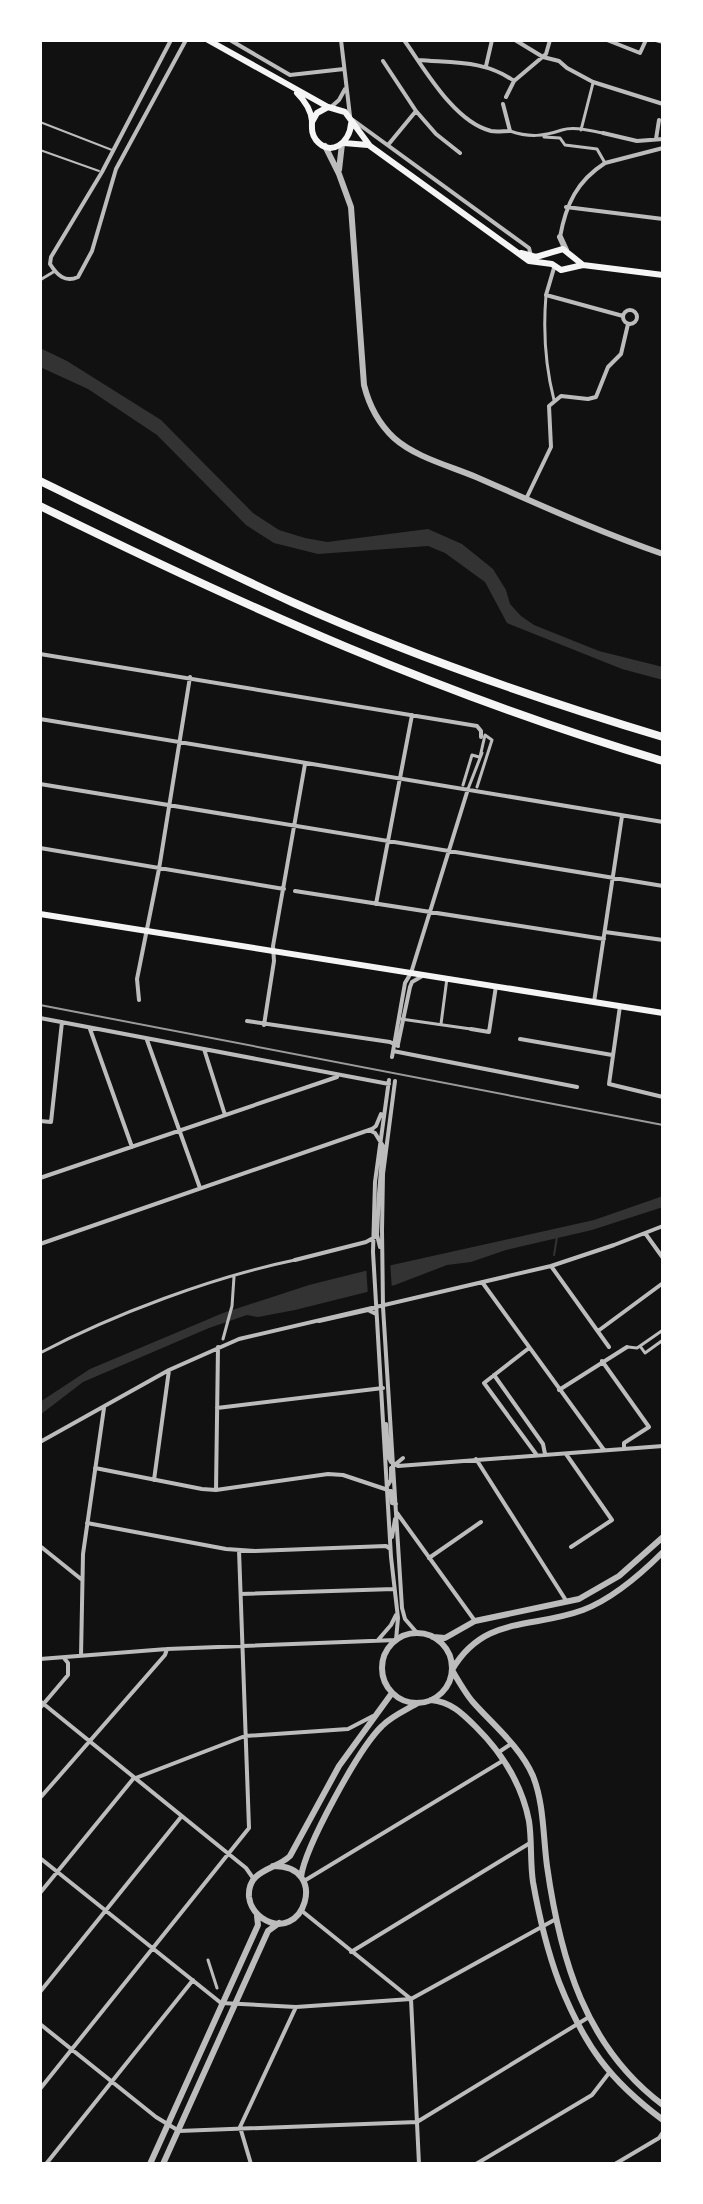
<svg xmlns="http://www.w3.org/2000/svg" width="703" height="2204" viewBox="0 0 703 2204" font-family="Quicksand,sans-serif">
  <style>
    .water { fill: #333 }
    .pier { fill: #111 }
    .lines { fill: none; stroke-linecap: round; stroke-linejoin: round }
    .stream { stroke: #333; stroke-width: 2 }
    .service { stroke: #bcbcbc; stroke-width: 2 }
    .pedestrian { stroke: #bcbcbc; stroke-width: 3 }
    .minor { stroke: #bcbcbc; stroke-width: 4 }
    .tertiary { stroke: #bcbcbc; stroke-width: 6 }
    .secondary { stroke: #f5f5f5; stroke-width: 6 }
    .motorway { stroke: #f5f5f5; stroke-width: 8 }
    .rail { stroke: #9a9a9a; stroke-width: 2 }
  </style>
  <rect width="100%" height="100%" fill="#111"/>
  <!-- water -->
  <path class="water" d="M40,348L67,361L161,420L253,513L279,530L305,538L327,542L428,529L462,544L493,569L506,590L510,604L521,616L534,625L599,651L663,667V680L622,669L507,623L485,582L445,553L428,546L318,554L274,543L246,525L157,435L88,389L40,367Z
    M663,1196V1207L592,1230L506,1250L471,1262L447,1265L395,1285L295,1310L258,1317L247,1315L209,1328L83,1382L40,1415V1402L90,1369L223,1313L309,1285L365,1271L594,1220Z"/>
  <!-- pier -->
  <path class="pier" d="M390,1261L392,1290L368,1295L366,1266Z"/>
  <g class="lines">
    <!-- stream -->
    <path class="stream" d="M554,1255L557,1237"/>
    <!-- service -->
    <path class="service" d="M40,122L112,150
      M40,150L99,171"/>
    <!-- pedestrian -->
    <path class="pedestrian" d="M581,130L593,83
      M510,131C530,138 544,136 562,130C574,126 591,131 603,133
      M544,137L560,138L565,145L597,149L605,163
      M40,280L55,271
      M546,295C543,331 545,365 554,400
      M463,785L472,755L479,757
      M477,787L492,740L485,735L480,757
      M468,789L482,753
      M401,1019L471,1029
      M441,1024L447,978
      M223,1339L232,1306L234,1277
      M640,1346L663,1330
      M628,1347L637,1348L640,1346L645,1353L663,1340
      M40,1353C114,1314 213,1277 295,1260
      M208,1960L217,1988"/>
    <!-- minor -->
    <path class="minor" d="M171,40L102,172L51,257L50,264C57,275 65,283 78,277L92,251L116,169L186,40
      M230,40L290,75L344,69
      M341,40L350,116
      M404,40C424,68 454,122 491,131C496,132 504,131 510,131L503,104
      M515,40L543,57L559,61L567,68L593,82L663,104
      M607,40L640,53L646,40
      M656,40L663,42
      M418,60C453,63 485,60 514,81
      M383,61L416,111L388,145
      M486,66L492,40
      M506,97L514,81L546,54L550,40
      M331,107L339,100L345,89
      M416,111L436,134L460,153
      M353,120L529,248L531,256
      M603,133L637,141L663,139
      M656,139L659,120
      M566,207L663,219
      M560,237C566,204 577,181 605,163L663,148
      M554,268L546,295L623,316
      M623 317a7 7 0 1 1 14 0a7 7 0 1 1-14 0Z
      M526,499L551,447L549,406L561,396L588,399L596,397L608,367L621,354L628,324
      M40,654L477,726L481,731V737
      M40,719L663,822
      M40,784L663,886
      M40,848L284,889
      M295,891L604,939
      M376,904L412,715
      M605,932L663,940
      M139,1000L137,979L159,869L190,677
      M594,1002L622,816
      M620,1006L609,1084L663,1097
      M40,1018L389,1084
      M247,1021L390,1042L398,1046
      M264,1025L274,961L273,946L305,764
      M90,1029L132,1147
      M471,1029L489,1032L496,986
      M520,1039L612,1055
      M147,1040L200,1188
      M398,1044L410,987L412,982L424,975
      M204,1049L225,1115
      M393,1051L577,1087
      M392,1057L405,983L411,973L468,789
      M395,1081L383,1174L382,1230L383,1307L402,1608L405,1619L418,1634
      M40,1121L51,1122L62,1022
      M369,1130L375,1133L383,1146L379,1194L377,1235L380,1247
      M40,1178L337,1077
      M645,1233L663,1258
      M40,1244L372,1129L376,1126L381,1114
      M295,1260L366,1242L375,1237
      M551,1266L609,1347
      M482,1282L604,1450
      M319,1321L368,1310L376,1314
      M598,1331L663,1283
      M529,1348L484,1383L536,1454
      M602,1361L649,1427L624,1443V1449
      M494,1375L543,1444L545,1454
      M559,1390L627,1347
      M217,1408L383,1388
      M386,1424L389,1458L391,1462L398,1466L663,1446
      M40,1442L169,1370L239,1339L551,1266L614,1245L663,1226
      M566,1454L612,1520L571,1547
      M476,1459L567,1602
      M95,1468L202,1489L216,1490L328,1474L343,1475L391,1491L392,1503L396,1504
      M154,1480L169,1370
      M388,1485L391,1480V1468L403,1458
      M216,1490L218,1347
      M397,1513L475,1621
      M87,1523L226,1549L255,1551L386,1546L389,1548
      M392,1537L395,1519
      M40,1546L81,1579
      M429,1558L481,1522
      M241,1594L394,1589
      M378,1640L391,1625L396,1615
      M81,1656L83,1554L104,1408
      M40,1659L167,1649L396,1640L398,1618L391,1557L373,1252L375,1182L389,1080
      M40,1701L246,1868L253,1878
      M40,1708L68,1675V1663L64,1658
      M499,1752L511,1744
      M40,1798L165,1655L167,1649
      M40,1858L221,2003L296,2007L411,1999L556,1919
      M304,1881L504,1760
      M40,1893L133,1779L245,1736L348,1729L373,1716
      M302,1911L411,1999L419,2164
      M351,1952L530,1843
      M40,1992L181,1817
      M40,2024L156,2117L179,2131L417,2122L589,2017
      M40,2089L249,1828L239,1550
      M46,2164L193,1980
      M251,2164L240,2127L296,2007
      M476,2164L592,2095L609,2073
      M615,2164L659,2138L663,2132"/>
    <!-- tertiary -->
    <path class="tertiary" d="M325,146L339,174L351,207L364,385C369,405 379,424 394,438C415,457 450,466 476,477C538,504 599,532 663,554
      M339,170L342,144
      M560,237L566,250
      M382 1668a35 35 0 1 1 70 0a35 35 0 1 1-70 0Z
      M433,1637L445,1638L475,1621L579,1599L619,1576L663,1537
      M452,1670C458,1680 464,1691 472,1701C492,1724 520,1746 533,1776C544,1804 543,1836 547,1866C560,1958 585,2047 663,2105
      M452,1670C484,1615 532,1629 583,1610C612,1599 641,1574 663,1552
      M431,1700C451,1702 462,1713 476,1727C502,1753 522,1785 529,1821C532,1841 530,1862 533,1882C539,1916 547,1950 559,1982C584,2045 609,2080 663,2120
      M273,1866C331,1865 303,1946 262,1918C255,1913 250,1905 249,1897C247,1869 276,1870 290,1856L339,1766L392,1693
      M301,1877C305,1847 359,1748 382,1726C392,1716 406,1710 418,1703
      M150,2164L258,1925L257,1916
      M163,2164L268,1931L279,1923"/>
    <!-- secondary -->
    <path class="secondary" d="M208,40L328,107
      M297,93C305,101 311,110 312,121C312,128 311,133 316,140C331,158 350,142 351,124
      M312,122L317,113L328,107L345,112L370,146L529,261L552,264L561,270L583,265L663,275
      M344,143L368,145
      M521,253L536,257L563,249L583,265
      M40,914L663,1013"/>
    <!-- motorway -->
    <path class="motorway" d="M40,481C124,522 207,563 292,602C412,656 537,699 663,737
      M40,506C245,607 444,696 663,761"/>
    <!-- rail -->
    <path class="rail" d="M40,1005L663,1125"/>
  </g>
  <!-- border -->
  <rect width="703" height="2204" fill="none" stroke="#ffffff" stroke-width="84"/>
</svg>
